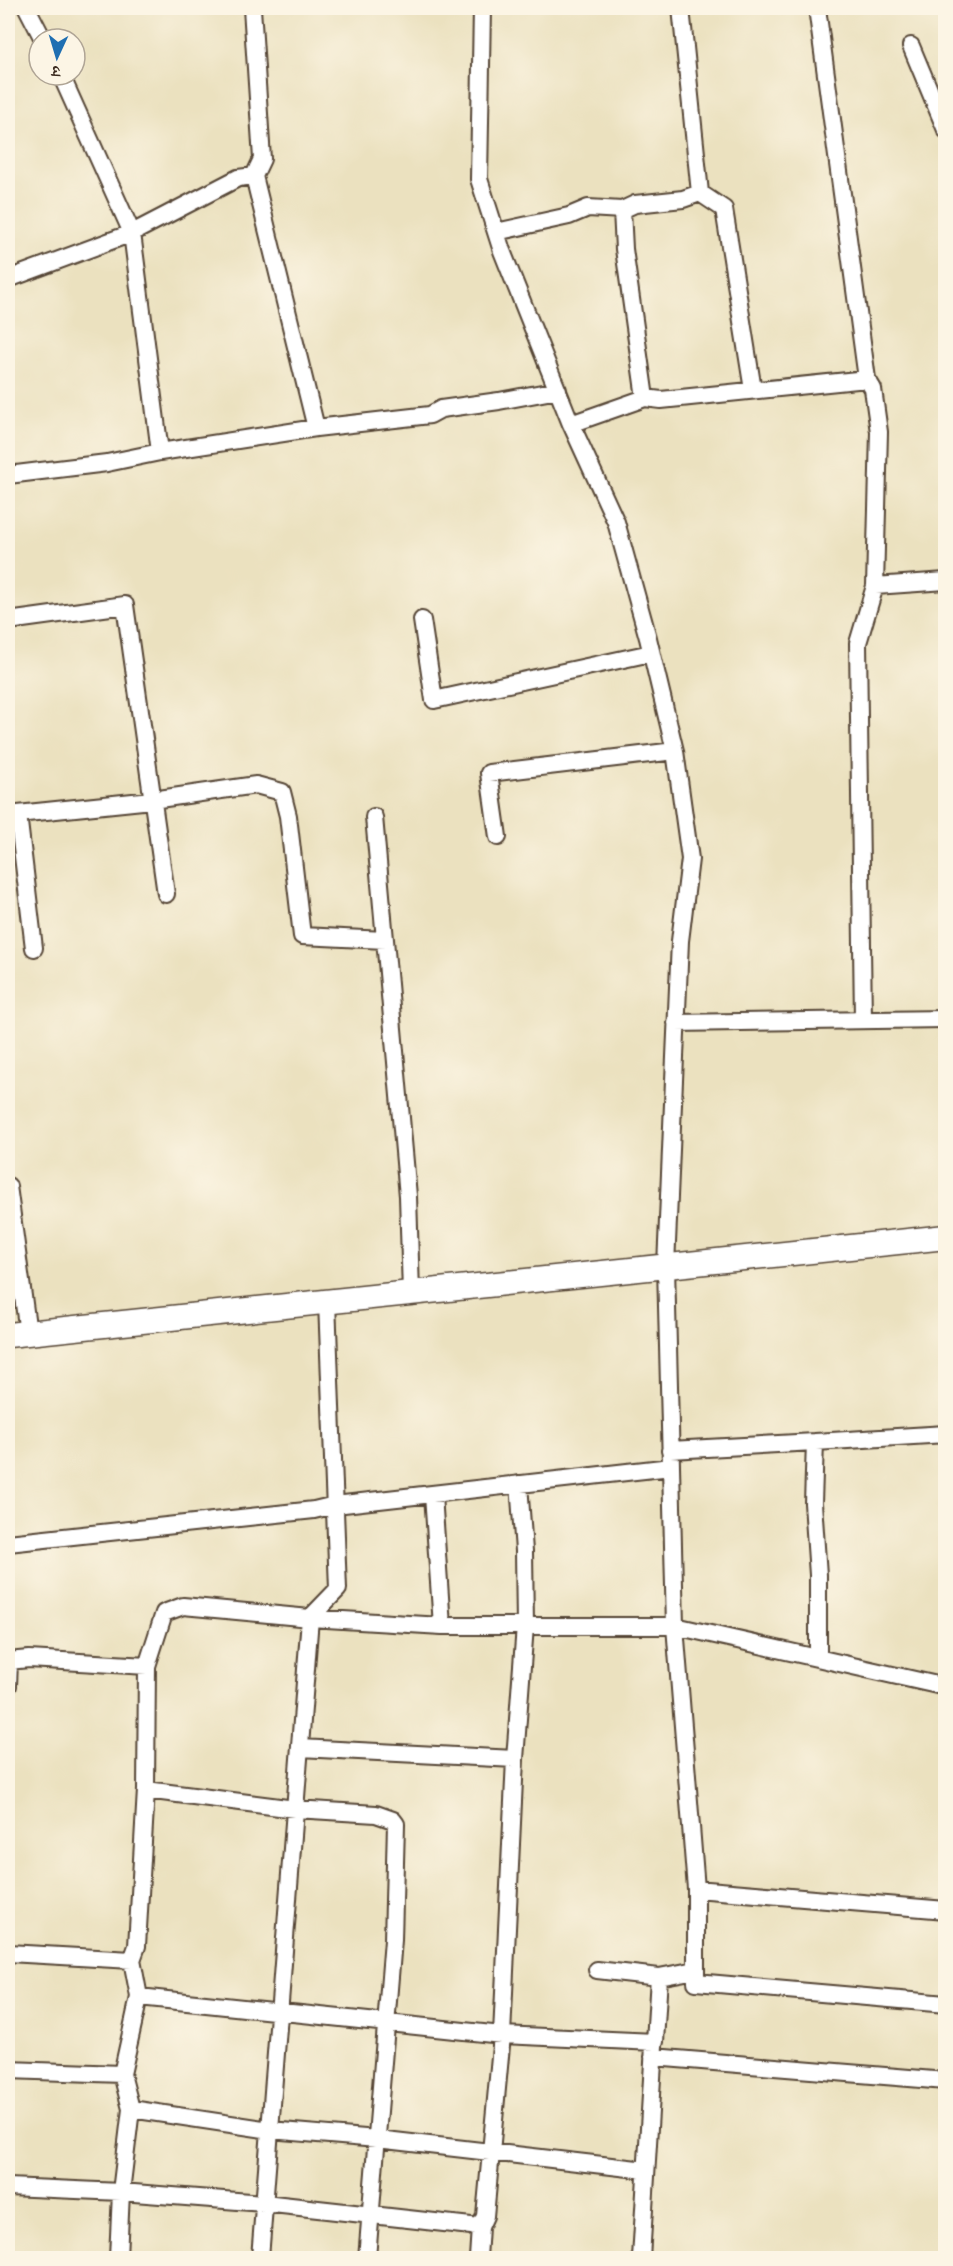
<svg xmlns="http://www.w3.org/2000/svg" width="953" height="2266" viewBox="0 0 953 2266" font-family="'Sorts Mill Goudy','Noto Serif Devanagari',serif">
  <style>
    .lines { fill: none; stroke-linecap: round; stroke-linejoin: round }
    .street-casing { stroke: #554536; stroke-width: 20 }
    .secondary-casing { stroke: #554536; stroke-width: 27 }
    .street { stroke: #fff; stroke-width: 16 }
    .secondary { stroke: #fff; stroke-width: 24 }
  </style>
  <rect width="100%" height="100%" fill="#fcf5e5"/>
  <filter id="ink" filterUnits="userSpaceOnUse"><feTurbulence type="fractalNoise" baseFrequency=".0167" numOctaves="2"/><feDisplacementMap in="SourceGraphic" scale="12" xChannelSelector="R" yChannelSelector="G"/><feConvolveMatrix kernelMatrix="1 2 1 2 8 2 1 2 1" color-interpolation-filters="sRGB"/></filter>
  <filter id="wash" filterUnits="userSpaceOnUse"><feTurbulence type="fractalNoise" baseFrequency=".008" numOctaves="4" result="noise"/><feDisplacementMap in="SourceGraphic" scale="24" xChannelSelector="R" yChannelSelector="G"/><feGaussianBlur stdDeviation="1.35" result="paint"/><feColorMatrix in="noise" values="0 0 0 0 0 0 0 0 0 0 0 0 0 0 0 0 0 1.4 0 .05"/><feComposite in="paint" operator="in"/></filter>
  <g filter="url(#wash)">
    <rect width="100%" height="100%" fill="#ebe1bf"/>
  </g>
  <g filter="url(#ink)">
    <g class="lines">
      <defs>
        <path id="street" d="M27,8L43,39
          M252,8L262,159L254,176L316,428
          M681,8L700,193
          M817,8L867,379L873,389L879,432L875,586L858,643L863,1020
          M911,46L946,130
          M61,75L132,233L160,452
          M622,210L624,249L645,398
          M496,232L569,216L588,208L622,210L635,204L683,199L700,193L724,209L753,390
          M8,279L132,233L238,178L254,176
          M571,424L645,398L661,400L867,379
          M8,475L107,463L160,452L316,428L430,415L441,409L499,401L558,390
          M875,586L946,581
          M422,620L434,700L651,653
          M8,621L125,605L166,894
          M18,814L34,948
          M8,815L152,800L256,785L282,792L288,816L302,936L385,940
          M374,817L408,1196L411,1293
          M498,837L489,773L675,751
          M676,1023L946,1019
          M8,1186L28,1333
          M815,1442L946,1434
          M670,1450L815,1442L813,1503L818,1575V1658
          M433,1495L442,1626
          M8,1543L314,1510L335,1505L671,1467
          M8,1661L29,1659L147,1666
          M8,1686L9,1662
          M946,1687L675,1626L696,1889V1982L946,2004
          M300,1748L515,1759
          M146,1790L295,1809L376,1814L393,1820L396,1824L393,1940L367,2258
          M696,1889L946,1910
          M8,1953L132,1960
          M597,1970L659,1977L696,1970
          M139,1997L502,2035L655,2042L659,1977
          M653,2057L946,2081
          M8,2070L122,2074
          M131,2109L270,2130L377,2139L646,2170
          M8,2187L121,2192L264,2203L480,2227
          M118,2258L121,2192L131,2109L122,2074L139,1997L132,1960L137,1946L146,1790L147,1666L164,1613L183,1606L310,1618L338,1589L327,1302
          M260,2258L310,1618L442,1626H675L666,1266L680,941L690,859L675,751L648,638L616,522L571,424L502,251L479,179L482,8
          M478,2258L480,2227L485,2216L502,2035L515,1759L525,1626L524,1551L519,1484
          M641,2258L654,2046"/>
        <path id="secondary" d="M8,1335L946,1237"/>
      </defs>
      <!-- street casing -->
      <use href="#street" class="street-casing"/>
      <!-- secondary casing -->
      <use href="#secondary" class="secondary-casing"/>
      <!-- street -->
      <use href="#street" class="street"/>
      <!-- secondary -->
      <use href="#secondary" class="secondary"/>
    </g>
  </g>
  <!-- margin -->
  <rect width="953" height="2266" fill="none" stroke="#fcf5e5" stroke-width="30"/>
  <!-- north arrow -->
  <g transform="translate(57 57) rotate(184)"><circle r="28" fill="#fcf5e5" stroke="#afa495" stroke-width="1.5"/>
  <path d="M0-4.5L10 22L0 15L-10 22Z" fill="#1f6fb2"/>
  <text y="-9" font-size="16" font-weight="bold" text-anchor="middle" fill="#3b2a1e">उ</text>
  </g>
</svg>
